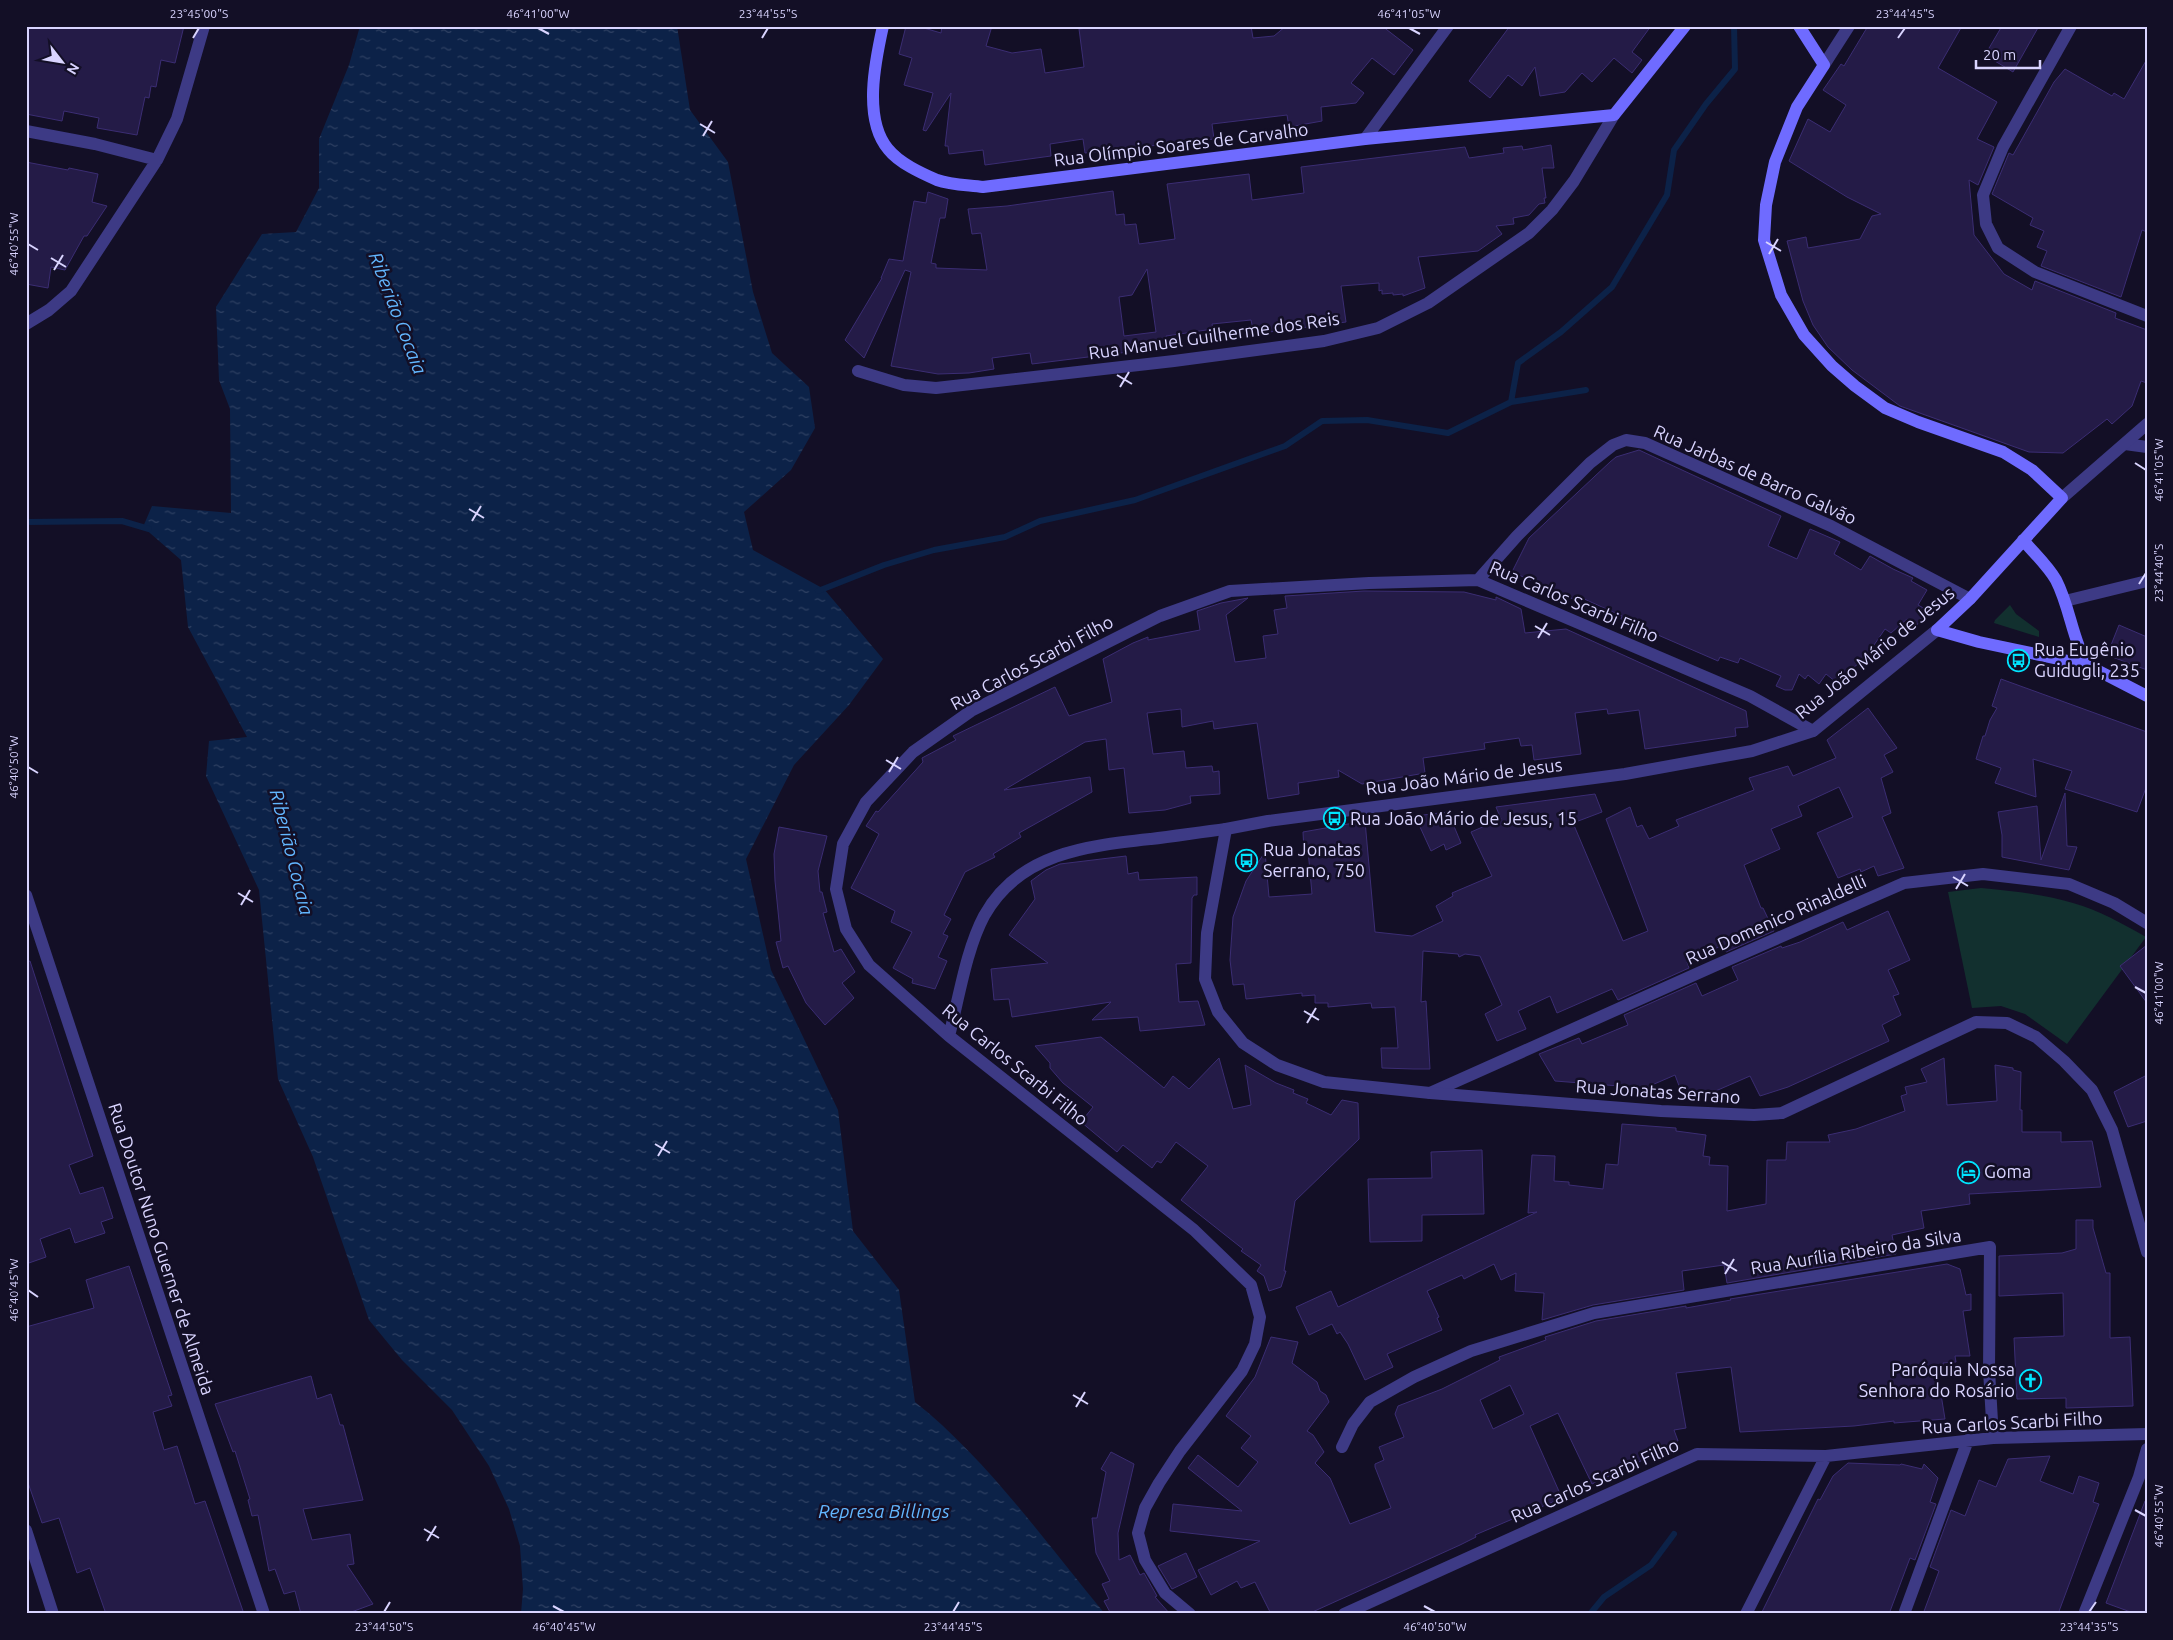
<svg xmlns="http://www.w3.org/2000/svg" width="2173" height="1640" viewBox="0 0 2173 1640" font-family="Ubuntu,sans-serif">
  <style>
    .green { fill: #12302f }
    .water { fill: url(#water-ripples) }
    .lines { fill: none; stroke-linecap: round; stroke-linejoin: round }
    .stream { stroke: #0c2248; stroke-width: 6 }
    .building { fill: #241b47; stroke: #3b2d73; fill-rule: evenodd }
    .minor { stroke: #3d3a85; stroke-width: 12 }
    .tertiary { stroke: #3d3a85; stroke-width: 12 }
    .secondary { stroke: #6f6bff; stroke-width: 12 }
    .ticks { fill: none; stroke: #d9d4ff; stroke-width: 2 }
    .labels { text-anchor: middle; stroke-width: 5; stroke-linejoin: round; paint-order: stroke }
    .street-label { font-size: 18px; fill: #d9d4ff; stroke: #130f26 }
    .poi-label { font-size: 18px; fill: #d9d4ff; stroke: #130f26; text-anchor: start }
    .water-label { font-size: 19px; font-style: italic; fill: #62b6ff; stroke: #130f26 }
    .neatline { fill: none; stroke: #d9d4ff; stroke-width: 2 }
    .ticks-label { font-size: 12px; text-anchor: middle; fill: #d9d4ff }
  </style>
  <defs>
    <pattern id="water-ripples" width="26" height="14" patternUnits="userSpaceOnUse" patternTransform="scale(1.25)"><rect width="26" height="14" fill="#0c2248"/><path d="M2 4q2-2 4 0t4 0M15 11q2-2 4 0t4 0" fill="none" stroke="#2f4163"/></pattern>
  </defs>
  <rect width="100%" height="100%" fill="#130f26"/>
  <!-- green -->
  <path class="green" d="M2010,605L2016,614L2039,631V637L1994,623L1995,620Z
    M1981,888C2011,891 2043,894 2073,903C2099,910 2123,924 2146,937L2067,1044L2025,1014L2001,1006L1972,1008L1948,892Z"/>
  <!-- water -->
  <path class="water" d="M360,26H677L690,110L728,162L753,292L772,353L809,387L815,428L791,470L744,512L753,550L824,589L883,659L849,705L794,765L746,859L771,970L838,1110L853,1231L899,1290L915,1402C987,1459 1046,1543 1105,1614H521L523,1589L520,1546L509,1509L489,1466L452,1410L402,1360L369,1320L313,1157L278,1079L259,890L206,776L209,741L247,737L188,627L181,560L143,527L152,506L231,513L230,409L219,380L216,307L262,234L296,232L319,188V139L349,65Z"/>
  <g class="lines">
    <!-- stream -->
    <path class="stream" d="M1511,402L1518,363L1561,332L1612,287L1667,195L1674,150L1706,104L1735,69L1734,26
      M26,522L122,521L149,529
      M818,591L884,565L934,550L1005,537L1040,521L1135,500L1285,446L1322,421L1367,420L1448,433L1511,402L1586,390
      M1590,1614L1604,1597L1651,1565L1674,1534"/>
  </g>
  <!-- building -->
  <path class="building" d="M26,26H184L175,63L161,60L156,87L151,86L149,98L145,97L137,135L97,128L99,118L64,111L62,121L26,114Z
    M906,26H917L941,33L942,26H992L986,46L1012,53L1041,49L1045,73L1084,67L1079,29L1105,26H1251L1253,38L1274,36L1286,26H1382L1413,50L1394,75L1372,58L1351,83L1364,93L1356,103L1321,107L1322,121L1289,127L1287,115L1212,124L1214,139L1085,153L1083,139L1050,144L1051,156L985,165L983,150L949,154L948,146H945L951,93L926,131L923,130L933,93L904,85L912,58L899,54Z
    M1510,26H1651L1632,52L1642,60L1632,73L1614,58L1592,82L1582,73L1565,92L1540,96L1535,67L1522,86L1508,75L1490,98L1469,81Z
    M1868,26H1962L1938,68L1997,102L1977,139L1994,147L1978,185L1969,180L1974,235L2004,274L2032,290L2035,281L2116,313L2115,318L2147,330V383L2141,381L2132,406L2112,424L2107,419L2063,453L2029,452L1900,406L1852,370L1828,347L1813,325L1803,301L1787,241L1806,237L1808,248L1860,239L1872,216L1881,214L1847,197L1789,161L1808,119L1830,132L1846,105L1823,90L1841,64L1844,66Z
    M2002,26H2039L2013,72L1985,55Z
    M2147,59V232L2142,230L2121,297L2041,266L2047,251L2037,247L2044,231L2030,225L2033,218L1992,194L2009,153L2013,155L2054,82L2065,69L2112,96L2114,93L2124,99Z
    M1551,145L1554,168H1542L1546,198H1544L1545,203L1539,204L1529,215L1513,218L1514,224L1496,226L1502,234L1478,251L1418,257L1425,288L1403,296V294L1393,295V293L1382,294V290L1379,291V283L1341,286L1346,322L1254,334L1251,320L1212,324L1213,329L1166,336L1168,347L1032,364L1030,353L992,358L994,369L969,373L938,374L891,366L911,272L905,270L864,358L845,340L882,278H881L889,259L903,261L914,201L926,203L928,192L948,199L945,218H940L931,263L936,264V268L987,270L981,233L972,234L968,209L1007,206L1113,191L1116,215L1124,214L1125,225L1136,224L1139,244L1175,239L1167,184L1249,174L1252,200L1304,193L1301,167L1465,147L1469,158L1504,153L1503,148L1522,146L1523,150ZM1147,269L1156,332L1124,336L1119,297L1132,295Z
    M26,162L68,170L69,168L98,174L92,202L107,206L87,236H84L65,270L51,267L48,288L26,284Z
    M1639,450L1781,516L1768,546L1797,559L1810,529L1840,542L1834,554L1861,570L1870,556L1893,569L1913,578L1911,581L1927,590L1918,605L1927,610L1917,625L1907,619L1891,633L1885,629L1865,658L1836,682L1826,674L1819,684L1808,675L1805,679L1799,674L1792,690H1785L1776,686L1781,676L1740,658L1738,663L1720,657L1718,661L1621,619L1622,616L1582,598L1580,602L1512,572L1529,538L1610,462L1616,457Z
    M1364,591L1464,592L1496,600V597L1521,609L1525,633L1566,629L1746,711L1748,727L1735,728L1736,736L1645,749L1639,710L1608,714L1607,709L1575,713L1581,754L1534,760L1532,745L1521,746L1519,738L1484,743L1485,749L1423,758L1425,773L1362,784L1338,770L1339,777L1298,783L1299,794L1268,799L1257,723L1214,729L1213,721L1182,727L1181,709L1147,713L1153,754L1184,751L1186,768L1212,766L1213,772L1219,771L1220,794L1190,796L1191,803L1165,810L1129,813L1124,768L1109,770L1106,739L1085,742L1004,790L1090,777L1092,792L1019,833L1021,837L993,854L995,857L965,872L944,915L951,919L943,934L948,936L938,957L947,961L935,989L912,983L913,979L893,968L912,932L891,922L895,911L851,888L879,834L866,826L876,811L878,812L923,762L922,758L956,740L953,736L1055,687L1069,716L1112,702L1103,659L1133,643L1148,637V640L1200,630L1197,611L1221,603L1248,598L1226,615L1235,662L1266,658L1263,636L1278,634L1274,610L1287,608L1285,596Z
    M2119,625L2147,637V670L2107,655Z
    M2001,679L2147,732V785L2137,812L2065,789L2072,771L2033,759L2036,797L1995,783L2001,768L1976,759L1983,736H1985L1990,720L1997,708L1992,706Z
    M1868,708L1897,748L1884,755L1893,772L1881,778L1891,813L1882,817L1904,868L1878,876L1874,866L1861,872L1860,869L1838,878L1817,833L1853,817L1839,787L1798,806L1802,816L1771,829L1780,849L1744,865L1761,908H1763L1774,931L1726,952L1723,945L1687,962L1689,968L1618,1000L1612,989L1557,1013L1550,996L1518,1011L1526,1029L1497,1041L1485,1014L1502,1005L1480,956L1465,954L1459,957L1458,954L1423,951L1421,1002L1426,1001L1430,1069H1414L1382,1068L1381,1048H1398L1395,1007L1372,1008L1371,1003L1328,1007V1003H1315V995L1302,996V993L1246,999L1244,984L1233,985L1230,960L1233,917L1246,881L1265,852L1269,897L1312,894L1308,850L1304,851L1303,832L1365,821L1375,932L1412,936L1443,921L1436,906L1453,896L1452,893L1492,876L1471,832L1501,819L1496,807L1595,794L1602,812L1573,823L1623,941L1648,931L1606,819L1630,807L1637,827L1642,825L1649,839L1679,826L1676,820L1754,790L1749,778L1788,766L1793,776L1836,758L1827,740Z
    M2065,793L2067,846L2077,847L2069,870L2002,857V835L1998,812L2037,806L2041,860Z
    M1448,812L1461,843L1446,850L1444,844L1431,851L1415,816Z
    M779,827L827,836L818,871L820,892H822L827,912L823,913L834,952L841,949L855,972L842,983L854,998L825,1025L806,1003L788,966L783,968L776,942L781,941L775,881L774,854Z
    M1126,856L1128,874L1138,872L1139,880L1197,877V895H1194L1192,898L1191,963L1176,964L1179,1002L1198,1001L1205,1025L1140,1031L1138,1017L1092,1020L1111,1002L1012,1017L1009,999L994,1000L991,969L1048,963L1009,935L1035,899L1031,881L1046,870L1060,864Z
    M1888,911L1910,960L1888,970L1899,994L1893,996L1901,1015L1882,1025L1889,1041L1788,1087L1760,1096L1750,1076L1711,1093L1681,1091L1675,1075L1645,1088L1555,1081L1539,1054L1579,1038L1582,1044L1628,1025L1624,1015L1696,983L1702,996L1738,980L1732,967L1781,946L1782,948L1800,942L1843,922L1847,930Z
    M2147,945V1003L2120,966Z
    M30,961L93,1156L69,1165L80,1194L103,1187L113,1218L101,1222L105,1233L75,1243L70,1228L40,1239L46,1257L26,1264V962Z
    M1101,1037L1164,1088L1173,1076L1189,1089L1219,1058L1233,1109L1251,1105L1245,1065L1276,1083L1294,1090L1293,1093L1308,1099L1306,1103L1331,1115L1342,1100L1358,1103L1359,1139L1295,1201L1284,1271H1286L1281,1287L1269,1291L1264,1276L1257,1271L1261,1265L1241,1251L1243,1249L1181,1200L1208,1166L1176,1142L1161,1163L1157,1161L1152,1168L1123,1145L1117,1152L1081,1122L1093,1107L1063,1083L1050,1068V1063L1035,1046Z
    M1944,1058L1947,1105L1997,1101L1995,1065L2013,1068V1070L2021,1072L2020,1110H2022V1132H2061V1142L2092,1141L2101,1187L1969,1194L1970,1204L1921,1211L1924,1228L1892,1235L1896,1254L1727,1283L1724,1265L1682,1271L1684,1290L1593,1305L1542,1320L1544,1293L1515,1291L1516,1273L1501,1280L1494,1264L1464,1279L1462,1275L1427,1291L1439,1317L1437,1318L1442,1330L1387,1354L1393,1367L1365,1380L1348,1344L1340,1332L1337,1334L1332,1324L1309,1335L1296,1307L1331,1291L1338,1307L1537,1212L1528,1213L1532,1155L1555,1156L1554,1181L1569,1182V1185L1603,1189L1606,1164L1618,1165L1622,1124L1676,1128V1131L1706,1135L1703,1156L1710,1157L1709,1165L1728,1166L1727,1211L1766,1204L1767,1160H1786L1787,1142H1830L1828,1135L1856,1129L1905,1111L1901,1096L1907,1094L1905,1087L1927,1082L1921,1069Z
    M2147,1075V1121L2128,1127L2114,1092Z
    M1482,1150L1484,1214L1422,1215V1241L1370,1242L1368,1179L1432,1178L1431,1152Z
    M2076,1220H2093V1228L2106,1273H2110V1338L2130,1337L2133,1406L2066,1408V1398L2017,1399L2014,1338L2064,1336L2063,1293L1999,1296V1256L2062,1253L2076,1249Z
    M1947,1264L1960,1269L1966,1295L1971,1294V1310L1963,1311L1970,1356H1955L1956,1362L1943,1363L1944,1369L1937,1370L1945,1419L1894,1423V1421L1854,1426L1740,1432L1731,1367L1676,1373L1686,1428L1674,1430L1678,1441L1664,1448V1450L1592,1484L1558,1413L1530,1426L1562,1498L1475,1535L1476,1537L1460,1545L1308,1614H1271L1255,1582L1241,1588L1237,1581L1211,1595L1198,1570L1260,1541L1170,1531L1173,1504L1242,1511L1188,1468L1198,1455L1238,1487L1258,1462L1241,1448L1251,1436L1226,1416L1255,1377L1271,1337L1298,1342L1292,1363L1317,1382L1320,1391L1326,1395L1329,1402L1307,1431L1313,1435L1324,1452L1315,1463L1330,1478L1350,1524L1391,1508L1375,1467V1464L1384,1460L1379,1447L1404,1437L1395,1414L1398,1406L1442,1389L1500,1360L1499,1357L1546,1340L1545,1337L1596,1321L1686,1306V1308L1731,1300L1730,1299ZM1510,1385L1524,1414L1493,1429L1480,1400Z
    M129,1266L172,1395L168,1396L172,1406L153,1412L164,1450L177,1446L195,1504L205,1501L244,1614H106L90,1568L77,1573L59,1518L42,1523L26,1477V1327L94,1308L86,1280Z
    M311,1376L317,1399L331,1394L340,1425H343L363,1500L303,1509L312,1540L350,1534L354,1564L347,1565L373,1604L346,1614H301L295,1591L284,1594L275,1569L269,1571L258,1515L252,1516L248,1500L250,1499L235,1451L233,1452L215,1404Z
    M1111,1452L1134,1464L1118,1533L1119,1560L1130,1555L1140,1575L1144,1573L1157,1596L1155,1597L1170,1614H1111L1104,1601L1109,1599L1102,1584L1110,1581L1096,1553L1092,1518H1097L1106,1472L1101,1469Z
    M2050,1456L2040,1481L2073,1494L2079,1476L2099,1483L2093,1502L2099,1504L2058,1614H1923L1939,1571L1930,1567L1951,1510L1965,1516L1979,1480L1996,1487L2008,1459Z
    M1848,1463L1900,1465L1901,1464L1922,1469L1924,1464L1938,1478L1930,1502L1936,1504L1915,1560L1910,1558L1889,1614H1761L1818,1499L1820,1500L1833,1476Z
    M2145,1501L2147,1502V1614H2136L2106,1603Z
    M1186,1553L1197,1577L1172,1589L1158,1566Z"/>
  <g class="lines">
    <!-- minor -->
    <path class="minor" d="M2071,26L2003,147L1983,195L1986,224L1998,248L2035,272L2147,316
      M1824,65L1849,26
      M26,131L95,144L157,160
      M1365,139L1448,26
      M26,324L49,310L71,291L157,160L177,119L204,26
      M858,371L904,385L936,388L1174,361L1324,341L1378,328L1428,303L1529,233L1552,210L1574,181L1614,115
      M2125,444L2147,447
      M1478,580L1517,536L1590,463L1613,445L1626,440L1645,443L1831,526L1970,599
      M2065,601L2147,581
      M26,895L264,1614
      M949,1036C959,998 966,950 984,916C1019,853 1086,846 1151,839C1176,836 1201,832 1226,829
      M1430,1093L1714,966L1904,883L1983,874L2069,884L2114,903L2147,923
      M1342,1447L1353,1424L1370,1402L1414,1377L1471,1351L1594,1313L1990,1247L1989,1370L1993,1438
      M26,1530L53,1614
      M1190,1614L1165,1593L1145,1560L1138,1533L1145,1508L1159,1483L1180,1451L1242,1371L1255,1344L1260,1317L1251,1285L1194,1230L949,1036L869,965L846,929L836,889L843,844L866,802L913,752L971,711L1160,616L1230,591L1369,583L1478,580L1750,696L1813,731
      M1344,1614L1697,1454L1826,1456L1993,1438L2147,1434
      M1746,1614L1826,1456
      M1904,1614L1968,1440"/>
    <!-- tertiary -->
    <path class="tertiary" d="M2062,498L2147,424
      M1937,630L1813,731L1752,751L1625,774L1268,821L1226,829L1207,933L1205,979L1218,1012L1243,1043L1277,1065L1324,1082L1430,1093L1661,1111L1754,1115L1782,1113L1976,1022L2007,1023L2036,1037L2064,1061L2092,1090L2112,1130L2147,1252
      M2084,1614L2139,1477L2147,1449"/>
    <!-- secondary -->
    <path class="secondary" d="M883,26C875,62 863,119 888,149C899,163 921,173 937,180C951,185 969,185 983,187L1365,139L1614,115L1685,26
      M1799,26L1824,65L1797,107L1775,162L1766,205L1764,240L1781,295L1804,335L1832,366L1855,386L1885,408L1918,422L2003,452L2032,470L2062,498L1970,599L1937,630
      M2023,540C2034,553 2048,566 2056,580C2070,607 2072,638 2087,665
      M1937,630L1979,642L2087,665L2147,696"/>
  </g>
  <!-- ticks -->
  <path class="ticks" d="M538,28L549,34M1409,28L1420,34M193,38L199,28M762,38L768,28M1898,38L1905,28M700,124L715,133M703,136L712,121M1766,242L1781,251M28,244L38,250M1769,254L1778,239M51,258L66,267M54,270L63,255M1117,375L1132,384M1120,387L1129,372M2135,463L2146,470M469,509L484,518M472,521L481,506M2139,584L2146,573M1535,626L1550,635M1538,638L1547,623M886,760L901,769M28,767L38,773M889,772L898,757M1953,877L1968,886M1956,889L1965,874M238,893L253,902M241,905L250,890M2135,987L2146,993M1304,1011L1319,1020M1307,1023L1316,1008M655,1144L670,1153M658,1156L667,1141M1722,1262L1737,1271M1725,1274L1734,1259M28,1290L38,1297M1073,1395L1088,1404M1076,1407L1085,1392M2135,1510L2146,1516M424,1529L439,1538M427,1541L436,1526M553,1606L564,1612M1424,1606L1435,1612M384,1612L390,1602M953,1612L959,1602M2089,1612L2096,1602"/>
  <!-- icons -->
  <defs>
    <symbol id="bus-ring" viewBox="-11 -11 22 22"><circle r="9.5" fill="#130f26" stroke="#00e5ff" stroke-width="1.5"/><path d="M-5-6H5V4H4V6H2V4H-2V6H-4V4H-5ZM-3.5-4V0h7V-4ZM-3.5 1.2v1.5H-2V1.2ZM2 1.2v1.5H3.5V1.2Z" fill="#00e5ff"/></symbol>
    <symbol id="hotel-ring" viewBox="-11 -11 22 22"><circle r="9.5" fill="#130f26" stroke="#00e5ff" stroke-width="1.5"/><path d="M-6-4.5h1.5V1H6V5H4.5V3h-9V5H-6ZM-4 0a1.8 1.8 0 1 1 3.6 0ZM.5 0V-2.5h3Q6-2.5 6 0Z" fill="#00e5ff"/></symbol>
    <symbol id="church-ring" viewBox="-11 -11 22 22"><circle r="9.5" fill="#130f26" stroke="#00e5ff" stroke-width="1.5"/><path d="M-1.2-6h2.4v3.5h3.3v2.4h-3.3V6h-2.4V-.1h-3.3v-2.4h3.3Z" fill="#00e5ff"/></symbol>
  </defs>
  <g fill-rule="evenodd">
    <use href="#bus-ring" x="2006" y="648" width="25" height="25"/>
    <use href="#bus-ring" x="1322" y="806" width="25" height="25"/>
    <use href="#bus-ring" x="1234" y="848" width="25" height="25"/>
    <use href="#hotel-ring" x="1956" y="1160" width="25" height="25"/>
    <use href="#church-ring" x="2018" y="1368" width="25" height="25"/>
  </g>
  <g class="labels">
    <!-- street labels -->
    <g class="street-label">
      <text transform="translate(1181 145) rotate(-7)" y="6">Rua Olímpio Soares de Carvalho</text>
      <text transform="translate(1214 336) rotate(-8)" y="6">Rua Manuel Guilherme dos Reis</text>
      <text transform="translate(1755 475) rotate(24)" y="6">Rua Jarbas de Barro Galvão</text>
      <text transform="translate(1574 602) rotate(23)" y="6">Rua Carlos Scarbi Filho</text>
      <text transform="translate(1875 653) rotate(-39)" y="6">Rua João Mário de Jesus</text>
      <text transform="translate(1032 663) rotate(-28)" y="6">Rua Carlos Scarbi Filho</text>
      <text transform="translate(1464 777) rotate(-7)" y="6">Rua João Mário de Jesus</text>
      <text transform="translate(1776 920) rotate(-24)" y="6">Rua Domenico Rinaldelli</text>
      <text transform="translate(1015 1065) rotate(39)" y="6">Rua Carlos Scarbi Filho</text>
      <text transform="translate(1658 1092) rotate(4)" y="6">Rua Jonatas Serrano</text>
      <text transform="translate(161 1249) rotate(72)" y="6">Rua Doutor Nuno Guerner de Almeida</text>
      <text transform="translate(1856 1252) rotate(-9)" y="6">Rua Aurília Ribeiro da Silva</text>
      <text transform="translate(2012 1423) rotate(-3)" y="6">Rua Carlos Scarbi Filho</text>
      <text transform="translate(1595 1481) rotate(-24)" y="6">Rua Carlos Scarbi Filho</text>
    </g>
    <!-- poi labels -->
    <g class="poi-label">
      <text x="2034" y="656">Rua Eugênio<tspan x="2034" dy="21">Guidugli, 235</tspan></text>
      <text x="1350" y="825">Rua João Mário de Jesus, 15</text>
      <text x="1263" y="856">Rua Jonatas<tspan x="1263" dy="21">Serrano, 750</tspan></text>
      <text x="1984" y="1178">Goma</text>
      <text x="2015" y="1376" text-anchor="end">Paróquia Nossa<tspan x="2015" dy="21">Senhora do Rosário</tspan></text>
    </g>
    <!-- water labels -->
    <g class="water-label">
      <text transform="translate(398 313) rotate(69)" y="7">Riberião Cocaia</text>
      <text transform="translate(292 852) rotate(76)" y="7">Riberião Cocaia</text>
      <text x="884" y="1518">Represa Billings</text>
    </g>
  </g>
  <!-- border -->
  <rect width="2173" height="1640" fill="none" stroke="#130f26" stroke-width="55"/>
  <!-- north arrow -->
  <g transform="translate(62 62) rotate(121)" stroke="#130f26" stroke-width="4" paint-order="stroke">
  <path d="M0-4L9 19L0 12L-9 19Z" fill="#d9d4ff"/>
  <text y="-8" font-size="14" font-weight="bold" text-anchor="middle" fill="#d9d4ff">N</text>
  </g>
  <!-- scale -->
  <path d="M1976 60v8h64v-8" fill="none" stroke="#d9d4ff" stroke-width="2.5"/>
  <text x="1983" y="60" font-size="15" fill="#d9d4ff" stroke="#130f26" stroke-width="4" paint-order="stroke">20 m</text>
  <rect x="28" y="28" width="2118" height="1584" class="neatline"/>
  <g class="ticks-label">
    <text x="199" y="18">23°45'00"S</text>
    <text x="538" y="18">46°41'00"W</text>
    <text x="768" y="18">23°44'55"S</text>
    <text x="1409" y="18">46°41'05"W</text>
    <text x="1905" y="18">23°44'45"S</text>
    <text transform="translate(14 244) rotate(-90)" y="4">46°40'55"W</text>
    <text transform="translate(2159 470) rotate(-90)" y="4">46°41'05"W</text>
    <text transform="translate(2159 573) rotate(-90)" y="4">23°44'40"S</text>
    <text transform="translate(14 767) rotate(-90)" y="4">46°40'50"W</text>
    <text transform="translate(2159 993) rotate(-90)" y="4">46°41'00"W</text>
    <text transform="translate(14 1290) rotate(-90)" y="4">46°40'45"W</text>
    <text transform="translate(2159 1516) rotate(-90)" y="4">46°40'55"W</text>
    <text x="384" y="1631">23°44'50"S</text>
    <text x="564" y="1631">46°40'45"W</text>
    <text x="953" y="1631">23°44'45"S</text>
    <text x="1435" y="1631">46°40'50"W</text>
    <text x="2089" y="1631">23°44'35"S</text>
  </g>
</svg>
